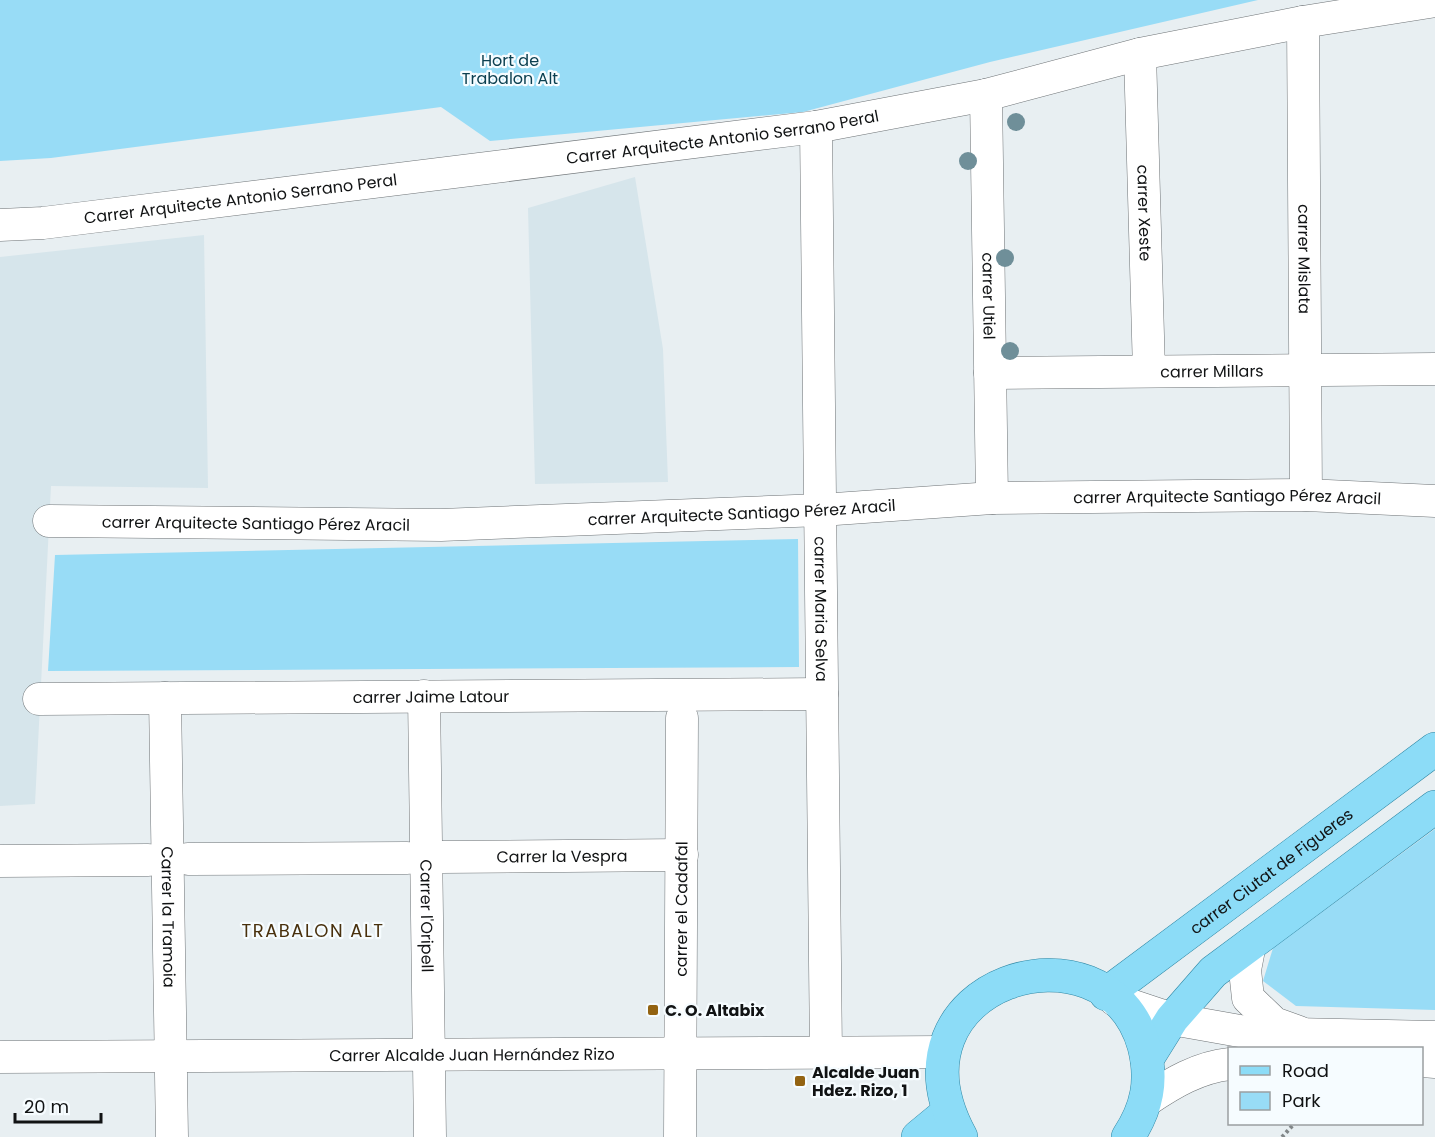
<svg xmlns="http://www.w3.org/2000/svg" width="1435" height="1137" viewBox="0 0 1435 1137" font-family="Poppins,sans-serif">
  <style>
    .built { fill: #d6e5eb }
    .green { fill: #98dcf6 }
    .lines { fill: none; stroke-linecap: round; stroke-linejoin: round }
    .minor-casing { stroke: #6e7376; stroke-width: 33 }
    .major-casing { stroke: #2f87a4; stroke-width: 34 }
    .path { stroke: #818688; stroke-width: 4; stroke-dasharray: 3 3; stroke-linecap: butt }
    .minor { stroke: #fff; stroke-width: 32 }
    .major { stroke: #8cdcf7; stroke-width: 33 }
    .tree { fill: #6f8f99 }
    .poi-dot { fill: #936312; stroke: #f6fcff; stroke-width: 2 }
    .labels { text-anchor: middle; stroke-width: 4.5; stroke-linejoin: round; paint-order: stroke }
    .park-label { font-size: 16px; fill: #0c4051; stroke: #f6fcff }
    .street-label { font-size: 16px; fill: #111314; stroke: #f6fcff }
    .poi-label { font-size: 16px; font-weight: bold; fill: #111314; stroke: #f6fcff; text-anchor: start }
    .neighbourhood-label { font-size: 18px; letter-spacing: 1.5px; fill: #49310e; stroke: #f6fcff }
  </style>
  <rect width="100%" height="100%" fill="#e8eff2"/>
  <!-- built -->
  <path class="built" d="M635,177L663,349L668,482L535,484L528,208Z
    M204,235L208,488L51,486L35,804L0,806V257Z"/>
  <!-- green -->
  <path class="green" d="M0,0H1258L990,62L803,112L490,141L441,107L51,158L0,161Z
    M798,539L799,667L48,671L55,555Z
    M1435,829V1010L1296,1006L1263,981L1273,948Z"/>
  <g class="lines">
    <defs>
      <g id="minor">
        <path id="s1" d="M1303,22L1306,495"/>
        <path id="s2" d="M1140,54L1149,371"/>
        <path id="s3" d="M986,95L992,498"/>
        <path id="s4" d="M816,127L826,1054"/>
        <path id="s5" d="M0,225L43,223L816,127L986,95L1140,54L1303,22L1435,1"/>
        <path id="s6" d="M990,373L1435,369"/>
        <path id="s7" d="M49,521L441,525L821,510L992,498L1306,495L1435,501"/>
        <path id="s8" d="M424,696L430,1137"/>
        <path id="s9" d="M165,698L172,1137"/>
        <path id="s10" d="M39,699L822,694"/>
        <path id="s11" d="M440,857L682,855"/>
        <path d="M188,859L407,858"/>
        <path d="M0,861L148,860"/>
        <path d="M1250,944L1245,970L1248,998L1274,1023L1299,1032"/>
        <path d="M1115,1000L1172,1019L1251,1033L1435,1037"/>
        <path id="s12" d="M0,1057L944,1052"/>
        <path d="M1422,1061L1435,1062"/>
        <path d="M1147,1100C1172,1083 1199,1067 1230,1064"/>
        <path id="s13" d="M680,1137L682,718"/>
      </g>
      <g id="major">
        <path id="s14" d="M1106,994L1435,749"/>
        <path d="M1147,1059L1172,1019L1213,972L1435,807"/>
        <path d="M918,1137L947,1113"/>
        <path d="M961,1137C876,981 1107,913 1144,1046C1153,1081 1147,1108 1128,1137"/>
      </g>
    </defs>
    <!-- minor casing -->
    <use href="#minor" class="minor-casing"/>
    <!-- major casing -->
    <use href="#major" class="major-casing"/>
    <!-- path -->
    <path class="path" d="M1282,1137L1294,1124"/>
    <!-- minor -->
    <use href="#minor" class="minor"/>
    <!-- major -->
    <use href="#major" class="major"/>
  </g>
  <!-- trees -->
  <g class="tree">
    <circle cx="1016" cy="122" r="9"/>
    <circle cx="968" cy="161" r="9"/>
    <circle cx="1005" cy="258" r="9"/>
    <circle cx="1010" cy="351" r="9"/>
  </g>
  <!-- markers -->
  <g class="poi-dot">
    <rect x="647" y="1004" width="12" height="12" rx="3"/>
    <rect x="794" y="1075" width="12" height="12" rx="3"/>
  </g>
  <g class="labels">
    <!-- park labels -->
    <g class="park-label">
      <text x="510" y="66">Hort de<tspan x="510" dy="18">Trabalon Alt</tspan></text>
    </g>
    <!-- street labels -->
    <g class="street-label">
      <text dy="6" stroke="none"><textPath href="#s5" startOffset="728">Carrer Arquitecte Antonio Serrano Peral</textPath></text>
      <text dy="6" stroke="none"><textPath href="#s5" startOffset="242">Carrer Arquitecte Antonio Serrano Peral</textPath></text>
      <text dy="6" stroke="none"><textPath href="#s2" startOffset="159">carrer Xeste</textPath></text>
      <text dy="6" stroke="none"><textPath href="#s1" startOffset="237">carrer Mislata</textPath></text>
      <text dy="6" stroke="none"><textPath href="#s3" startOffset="201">carrer Utiel</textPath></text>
      <text dy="6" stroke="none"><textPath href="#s6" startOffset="222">carrer Millars</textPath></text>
      <text dy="6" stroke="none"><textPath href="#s7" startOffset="1179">carrer Arquitecte Santiago Pérez Aracil</textPath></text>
      <text dy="6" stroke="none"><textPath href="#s7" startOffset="693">carrer Arquitecte Santiago Pérez Aracil</textPath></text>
      <text dy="6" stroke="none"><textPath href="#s7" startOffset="207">carrer Arquitecte Santiago Pérez Aracil</textPath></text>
      <text dy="6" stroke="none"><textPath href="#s4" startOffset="482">carrer Maria Selva</textPath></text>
      <text dy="6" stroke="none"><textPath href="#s10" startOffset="392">carrer Jaime Latour</textPath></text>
      <text dy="6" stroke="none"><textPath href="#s11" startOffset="122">Carrer la Vespra</textPath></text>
      <text dy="6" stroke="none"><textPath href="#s14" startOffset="206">carrer Ciutat de Figueres</textPath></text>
      <text dy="6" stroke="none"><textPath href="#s13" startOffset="228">carrer el Cadafal</textPath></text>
      <text dy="6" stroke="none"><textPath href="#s8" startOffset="220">Carrer l'Oripell</textPath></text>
      <text dy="6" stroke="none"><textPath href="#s9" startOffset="219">Carrer la Tramoia</textPath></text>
      <text dy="6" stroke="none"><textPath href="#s12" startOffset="472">Carrer Alcalde Juan Hernández Rizo</textPath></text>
    </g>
    <!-- poi labels -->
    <g class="poi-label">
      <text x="665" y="1016">C. O. Altabix</text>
      <text x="812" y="1078">Alcalde Juan<tspan x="812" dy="18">Hdez. Rizo, 1</tspan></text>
    </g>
    <!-- neighbourhood labels -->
    <g class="neighbourhood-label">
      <text x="313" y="937">TRABALON ALT</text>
    </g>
  </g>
  <!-- legend -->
  <rect x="1228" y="1047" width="195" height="78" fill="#f6fcff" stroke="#9a9fa1" stroke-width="1.5"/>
  <rect x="1240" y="1066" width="30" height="9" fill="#8cdcf7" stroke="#9a9fa1" stroke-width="1.5"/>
  <text x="1282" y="1077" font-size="18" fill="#111314">Road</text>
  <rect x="1240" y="1092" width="30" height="18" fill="#98dcf6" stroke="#9a9fa1" stroke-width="1.5"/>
  <text x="1282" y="1107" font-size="18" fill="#111314">Park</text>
  <!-- scale -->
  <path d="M15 1113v9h86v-9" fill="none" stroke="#111314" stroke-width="3"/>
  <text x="24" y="1113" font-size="18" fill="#111314" stroke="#f6fcff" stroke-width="4.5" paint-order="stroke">20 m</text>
</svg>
